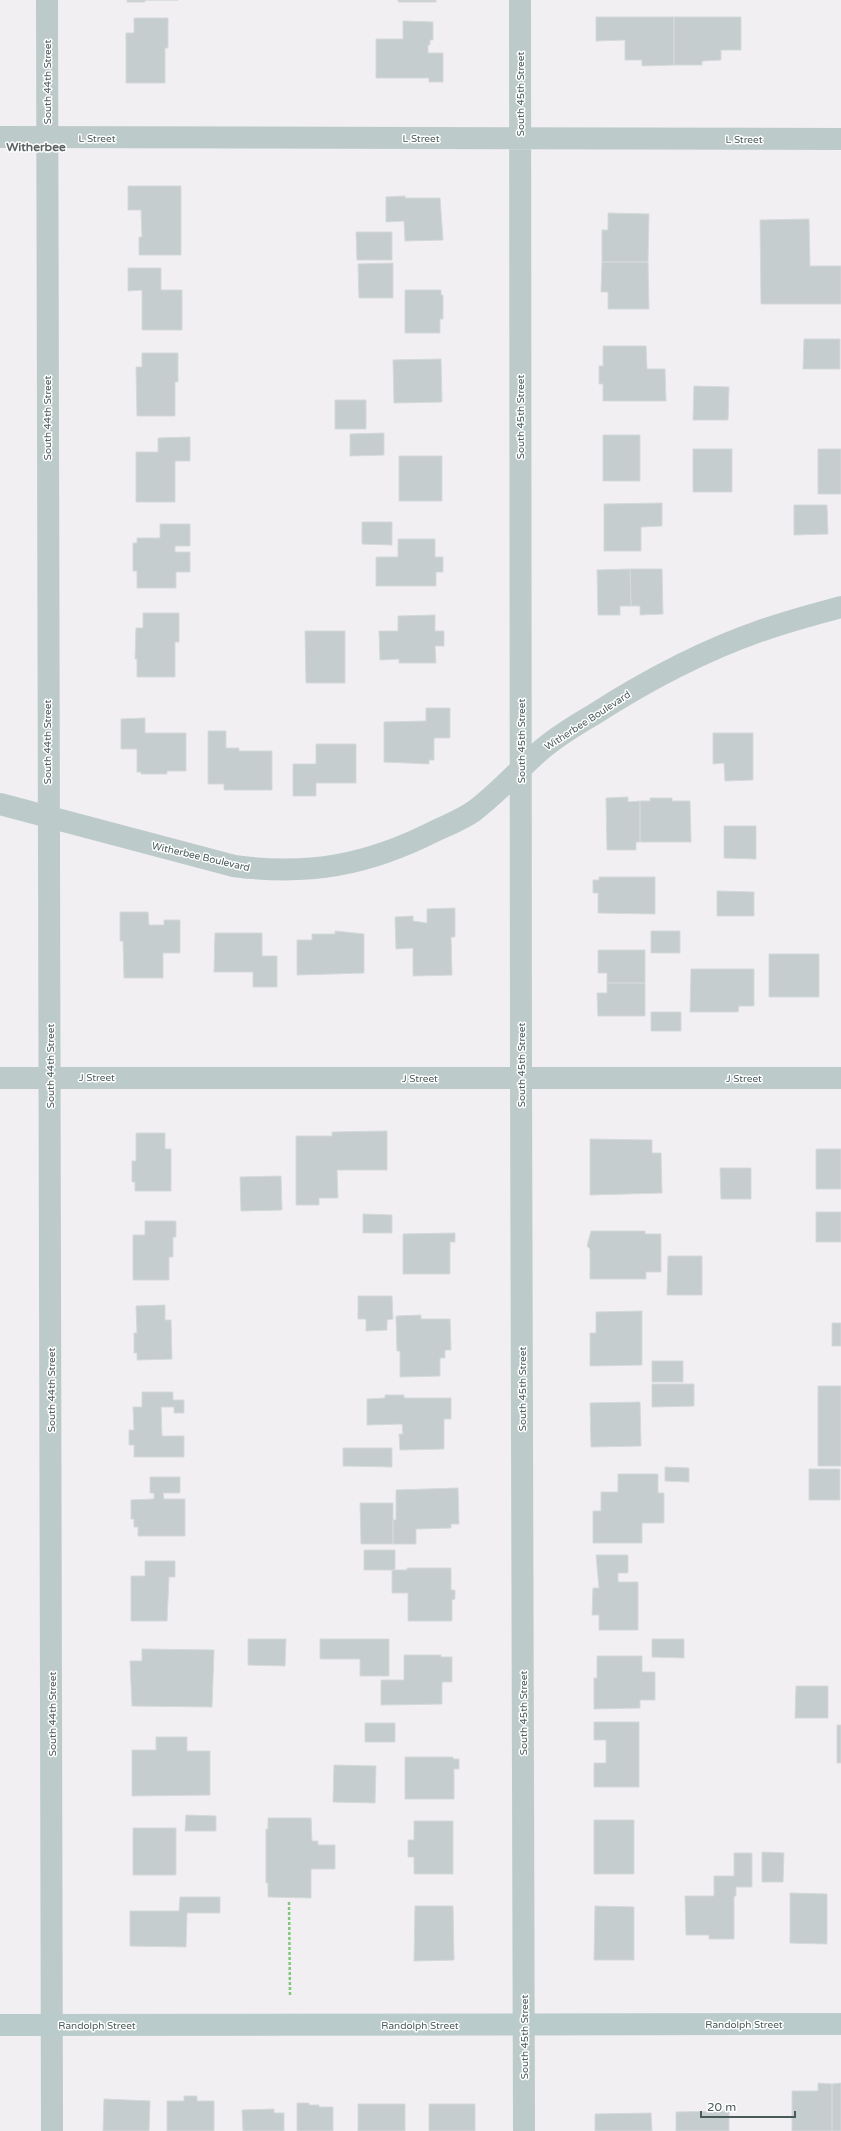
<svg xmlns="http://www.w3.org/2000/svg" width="841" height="2131" viewBox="0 0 841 2131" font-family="'Varela Round',sans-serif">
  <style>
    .building { fill: #c6cdce; stroke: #d4d9da }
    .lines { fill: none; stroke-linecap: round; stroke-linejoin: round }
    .path { stroke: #81c77b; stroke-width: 2.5; stroke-dasharray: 3 2; stroke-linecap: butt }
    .minor { stroke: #bccbc9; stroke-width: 22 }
    .secondary { stroke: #b9cccb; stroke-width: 22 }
    .labels { text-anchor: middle; stroke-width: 3; stroke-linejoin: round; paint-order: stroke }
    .street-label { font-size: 10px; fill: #495b59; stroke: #fff }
    .quarter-label { font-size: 12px; font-weight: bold; fill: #5c6463; stroke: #fff }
  </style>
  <rect width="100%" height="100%" fill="#f1eff1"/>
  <!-- building -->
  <path class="building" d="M127,0H178H145V2H127Z
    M398,0H436V2H398Z
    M596,17H674V65L642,66V60H625V40L596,41Z
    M674,17H741V50H721V60L702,61V65H674Z
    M134,18H168V48H165V83H126V33H134Z
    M403,21L433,22V40H430V45H428V53H443V82H429V78H376V39H403Z
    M128,186H181V255H139V237H142L141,210H128Z
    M405,196V198H440L443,240L405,241L404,221L386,222V197Z
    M608,213L649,214L648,262H602V230H608Z
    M809,219L810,266H841V304H761L760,220Z
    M356,232H392V260H357Z
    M602,262H648L649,309H608V292H601Z
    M393,263V298H359L358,264Z
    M128,268H161V290H182V330H142V290L128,291Z
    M405,290H441V295H443V319H440V333H405Z
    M804,339H840V369H803Z
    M603,346H646L647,369H665L666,401H603V384H599V366H603Z
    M142,353H178V382H175V416H137L136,367H142Z
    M441,359L442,402L394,403L393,360Z
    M694,386L729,387L728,420H693Z
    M335,400H366V429H335Z
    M384,433V455L350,456V434Z
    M603,435H640V481H603Z
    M190,437V461H175V502H136V452H158V438Z
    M693,449H732V492H693Z
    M818,449H841V494H818Z
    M399,456H442V501H399Z
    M662,503V526L641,527V551H604V504Z
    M794,505H827L828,534L794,535Z
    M362,522H392V545L362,544Z
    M160,524H190V546H175V552H190V572H176V588H137V571H133V543H137V538H160Z
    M398,539H435V557H443V572H436V586H376V557H398Z
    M630,569L631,606H620V615H598L597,570Z
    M630,569H662L663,614L640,615V606H631Z
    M143,613H179V642H175V677H137V659H135L136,628H143Z
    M435,615V631H444V646H435L436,663H399V659L380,660L379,631H398V616Z
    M305,631H345V683H306Z
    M426,708H450V738H434V760H429V764L384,762V722L426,721Z
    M145,718V733H186V771H167V774H141V772H137V749H121V719Z
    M208,731H226V748H239V751H272V790H224V784H208Z
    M713,733H753V780L725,781L724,763L713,764Z
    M316,744H356V783H316V796H293V764H316Z
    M628,797V802L640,801V842H636V850H607L606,798Z
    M650,798H672V801H690L691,842H640V801H650Z
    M724,826H756V859L724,858Z
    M599,877H655V914L598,913V893H593V880H599Z
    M717,891L754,892V916H717Z
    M455,908V937H451L452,975L413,976V948L396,949L395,917L413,916V921L427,923V909Z
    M120,912H148L149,925H164V920H180V953H163V978H124L123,941H120Z
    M335,931L364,934V973L297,975V940H312V934H335Z
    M651,931H680V953H651Z
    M215,933H262V956H277V987H253V972H214Z
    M598,950H645V983H607V973H598Z
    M769,954H819V997H769Z
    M691,969H754V1006H739L738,1012H690Z
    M607,983H645V1016H598L597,993H607Z
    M651,1012H681V1031H651Z
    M387,1131V1170H337L338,1198H319V1205H296V1136H332V1132Z
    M136,1133H165V1149H171V1191H135V1182H132V1161H136Z
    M590,1139L652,1140V1153H661L662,1193L590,1195Z
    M816,1149H841V1189H816Z
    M720,1168H751V1199H721Z
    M281,1176L282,1210L241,1211L240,1177Z
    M816,1212H841V1242H816Z
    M363,1214L392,1215V1233H363Z
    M145,1221H176V1237H173V1257H169V1280H133V1235H145Z
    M591,1231H645V1234H661V1272H646V1279H590V1249L587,1246Z
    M455,1233V1242H450V1274H403V1234Z
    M668,1256H702V1295H667Z
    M358,1296H392L393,1319L387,1320V1330L366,1331V1319H358Z
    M165,1305V1320H171L172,1359L137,1360V1353H134V1333H137L136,1306Z
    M642,1311V1365L590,1366V1333H596V1312Z
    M421,1315V1319H450L451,1350H445V1358H440V1376L400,1377V1351H397L396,1316Z
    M832,1323H841V1346H832Z
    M652,1361H683V1382H652Z
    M652,1384H694V1406L652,1407Z
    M818,1386H841V1466H818Z
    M142,1392H173V1400H184V1413H174V1407H161L162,1436H184V1457H134V1445H129V1430H134L133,1407H142Z
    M385,1395H404V1398H451V1419H444V1449L400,1450L399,1434H403L402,1424L367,1425V1399L385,1398Z
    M640,1402L641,1446L591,1447L590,1403Z
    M343,1448H392V1467L343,1466Z
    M665,1467L689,1468V1482L665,1481Z
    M809,1469H840V1500H809Z
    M618,1474H658V1493H664V1523H642V1543H593V1511H601V1492H618Z
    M150,1477H180V1493H163L164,1499H185V1536H138V1527H134V1519H131V1500L154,1499V1493H150Z
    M458,1488L459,1524H451V1528L416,1529V1544H393V1520H396V1490Z
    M360,1503H393V1544H361Z
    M364,1550H395V1570H364Z
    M596,1555H628V1573H618V1582H638V1630H599V1615H592L593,1588H599Z
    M145,1561H175V1577H169L167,1621H131V1576H145Z
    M407,1568H451V1590H455V1599L452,1600V1621H408V1593H392V1570H407Z
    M248,1639H286L285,1666L248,1665Z
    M320,1639H389V1676H360V1659H320Z
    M652,1639H684V1658L652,1657Z
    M142,1649L214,1650L212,1707L132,1706L130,1661H142Z
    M404,1655H441V1657H452V1682H442V1704L381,1705V1680H404Z
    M597,1656H642V1672H655V1700H640V1708L594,1709V1678H597Z
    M796,1686H828V1718H795Z
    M594,1722H639V1787H594V1763H606V1740H594Z
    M365,1723H395V1742H365Z
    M837,1725H841V1763H837Z
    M156,1737H187V1751H210V1795L132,1796V1750H156Z
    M405,1757H453V1759H459V1769H454V1799H405Z
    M334,1765L376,1766L375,1803L333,1802Z
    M186,1815L216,1816V1831H185Z
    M268,1818H311L312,1841H318V1845H335V1869H311V1898L268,1897V1883H266V1829H268Z
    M594,1820H634V1874H594Z
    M414,1821H453V1874H414V1857H408V1840H414Z
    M133,1828H176V1875H133Z
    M762,1852L784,1853L783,1882H762Z
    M734,1853H752V1887H736V1896H734V1939H709V1935H686L685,1896H714V1876H734Z
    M790,1893L827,1894V1944L790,1943Z
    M180,1897H220V1913H187L186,1947L130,1946V1911H179Z
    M415,1906H453L454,1960L414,1961Z
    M595,1906L634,1907V1960H594Z
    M818,2083L832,2084V2131H792V2091H818Z
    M841,2083V2131H832V2084Z
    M184,2096H197V2101H214V2131H167V2101H184Z
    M104,2099L150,2101L149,2131H103Z
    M297,2103H309V2105H319V2107H333V2131H297Z
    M358,2104H405V2131H358Z
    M429,2104H475V2131H429Z
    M274,2109V2113H284V2131H243L242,2110Z
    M729,2111V2131H676V2112Z
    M651,2113L652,2131H595V2114Z"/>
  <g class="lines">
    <!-- path -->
    <path class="path" d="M289,1902L290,1997"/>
    <!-- minor -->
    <path class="minor" d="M47,0C45,710 54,1421 52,2131
      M520,0L521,1078L524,2131
      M0,137L841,139
      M0,804L234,866C309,876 368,865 435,831C448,825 463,819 474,811C498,793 517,771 540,751C556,737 574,726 593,715C646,681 702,651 763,630C788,621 815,614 841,607
      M0,1078H841"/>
    <!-- secondary -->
    <path class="secondary" d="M0,2025L841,2024"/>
  </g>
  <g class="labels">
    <!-- street labels -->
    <g class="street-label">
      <text transform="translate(47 82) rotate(-90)" y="4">South 44th Street</text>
      <text transform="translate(520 94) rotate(-90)" y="4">South 45th Street</text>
      <text x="97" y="142">L Street</text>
      <text x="421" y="142">L Street</text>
      <text x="744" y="143">L Street</text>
      <text transform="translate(520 417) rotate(-90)" y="4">South 45th Street</text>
      <text transform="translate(47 418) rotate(-90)" y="4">South 44th Street</text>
      <text transform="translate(587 720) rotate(-33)" y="4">Witherbee Boulevard</text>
      <text transform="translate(521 741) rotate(-90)" y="4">South 45th Street</text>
      <text transform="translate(47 742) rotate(-90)" y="4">South 44th Street</text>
      <text transform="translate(201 856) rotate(13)" y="4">Witherbee Boulevard</text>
      <text transform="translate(521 1065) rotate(-90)" y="4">South 45th Street</text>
      <text transform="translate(50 1066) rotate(-90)" y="4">South 44th Street</text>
      <text x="97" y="1081">J Street</text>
      <text x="420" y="1082">J Street</text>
      <text x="744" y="1082">J Street</text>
      <text transform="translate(522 1389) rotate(-90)" y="4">South 45th Street</text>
      <text transform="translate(51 1390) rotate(-90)" y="4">South 44th Street</text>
      <text transform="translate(523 1713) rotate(-90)" y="4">South 45th Street</text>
      <text transform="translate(52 1714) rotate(-90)" y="4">South 44th Street</text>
      <text x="744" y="2028">Randolph Street</text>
      <text x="97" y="2029">Randolph Street</text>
      <text x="420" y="2029">Randolph Street</text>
      <text transform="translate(524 2037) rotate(-90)" y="4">South 45th Street</text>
    </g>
    <!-- quarter labels -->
    <g class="quarter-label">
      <text x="36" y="151">Witherbee</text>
    </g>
  </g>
  <!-- scale -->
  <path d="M701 2111v6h94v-6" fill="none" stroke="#495b59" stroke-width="2"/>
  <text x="707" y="2111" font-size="12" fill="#495b59" stroke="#ffffff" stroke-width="3" paint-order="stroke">20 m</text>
</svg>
